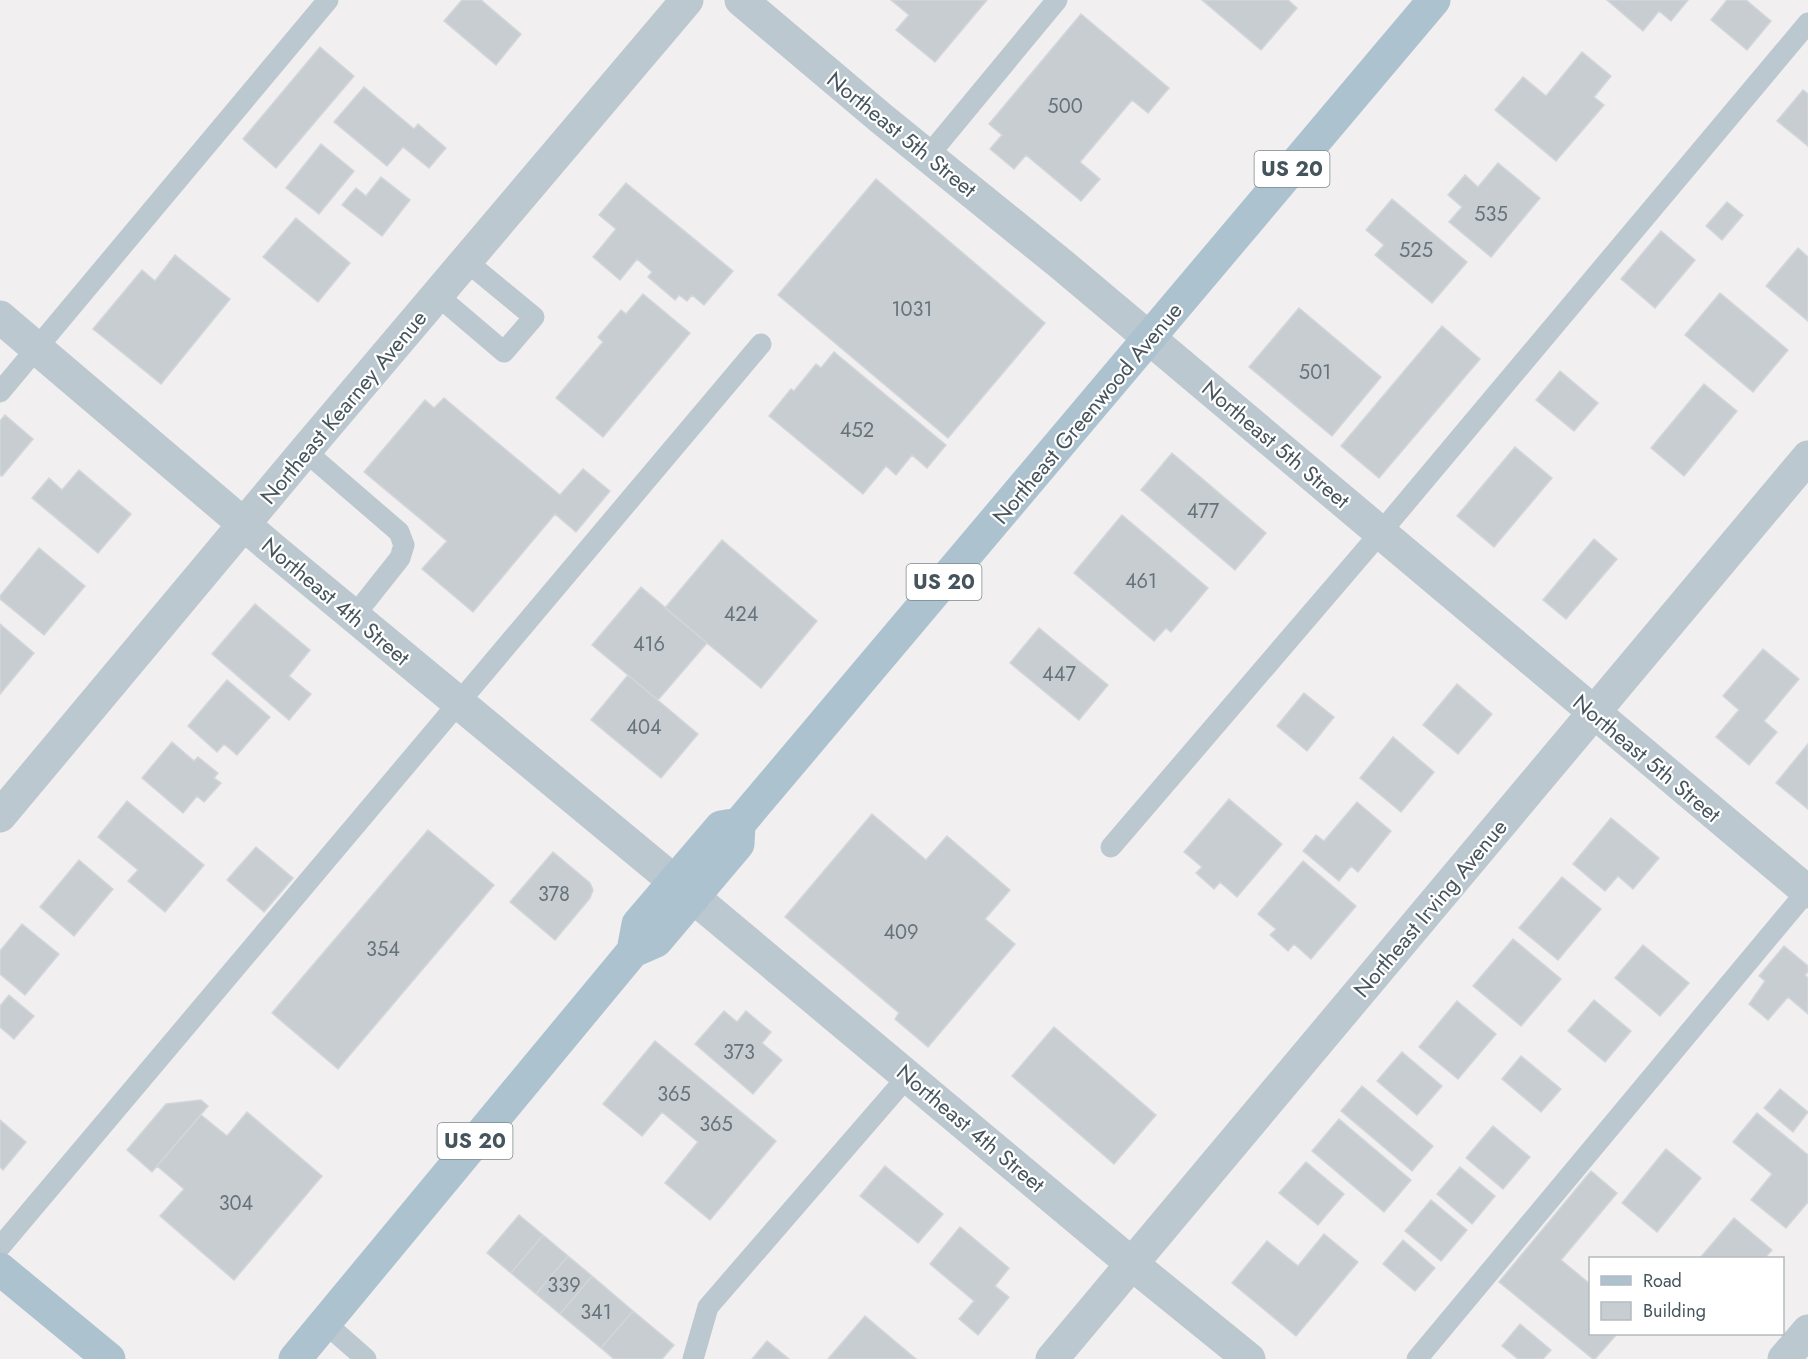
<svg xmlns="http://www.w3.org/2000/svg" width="1808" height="1359" viewBox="0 0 1808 1359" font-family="Jost,sans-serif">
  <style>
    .building { fill: #c8cdd2; stroke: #d2d6db; stroke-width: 1.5 }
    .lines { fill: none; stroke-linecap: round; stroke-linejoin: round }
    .lane { stroke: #bcc8cf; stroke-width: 21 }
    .street { stroke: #bcc8cf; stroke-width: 33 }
    .primary { stroke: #adc2cf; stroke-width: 33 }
    .labels { text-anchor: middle; stroke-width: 4.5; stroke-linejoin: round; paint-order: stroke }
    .number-label { font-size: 20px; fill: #66737a }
    .shield { fill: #fff; stroke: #7e888e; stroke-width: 1.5 }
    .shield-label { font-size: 21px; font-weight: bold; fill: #46555d }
    .street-label { font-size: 22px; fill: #46555d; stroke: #fff }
  </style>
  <rect width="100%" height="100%" fill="#f1efef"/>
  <!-- building -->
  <path class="building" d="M462,0H481L521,34L496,65L444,21Z
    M891,0H987L935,62L896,30L909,15Z
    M1202,0H1288L1297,8L1261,50Z
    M1607,0H1688L1671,21L1659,11L1643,31Z
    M1727,0H1746L1771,21L1747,50L1711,20Z
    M1081,14L1169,88L1148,113L1132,100L1080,162L1100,179L1081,201L1026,155L1014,169L990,149L1002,135L989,124Z
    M320,47L354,76L276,168L243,139Z
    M1582,52L1611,76L1594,97L1604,105L1556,161L1495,110L1523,77L1546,96Z
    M364,87L414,129L418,124L446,148L429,168L403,147L387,166L334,122Z
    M1803,90L1808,94V146L1777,121Z
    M321,144L354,171L319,214L286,188Z
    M1498,163L1540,198L1491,257L1449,222L1462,207L1448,195L1465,175L1478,187Z
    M381,177L410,200L382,236L342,205L356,188L366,196Z
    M876,179L1045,323L948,438L778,295Z
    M626,183L733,271L704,305L692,295L687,301L679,295L675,300L648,277L652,272L637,259L620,280L593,257L616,229L599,215Z
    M1392,199L1467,262L1432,303L1375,255L1384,245L1366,230Z
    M1727,202L1743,215L1722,240L1706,226Z
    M296,218L350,263L318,302L263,257Z
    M1661,231L1695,260L1655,308L1621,279Z
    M1798,248L1808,257V321L1766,286Z
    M175,255L230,299L161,384L93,329L142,270L155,281Z
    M1720,293L1788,350L1753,392L1685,335Z
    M643,294L690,333L603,437L556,398L603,342L598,337L621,310L626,314Z
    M1299,308L1381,377L1332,436L1249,367Z
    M1442,326L1480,359L1379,478L1341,446Z
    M834,352L946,445L927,468L912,455L896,475L886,466L863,494L769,416L791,389L794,391L816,364L821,368Z
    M1560,371L1598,403L1574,431L1536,400Z
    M1704,384L1737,411L1684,476L1651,448Z
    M444,398L560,495L583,469L610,491L576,532L555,514L473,612L422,569L447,541L364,472L425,400L434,408Z
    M5,415L33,439L2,476L0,475V421Z
    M1515,447L1552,478L1494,547L1457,516Z
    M1172,453L1266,533L1235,570L1141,490Z
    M79,470L131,514L98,553L32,498L49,478L62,490Z
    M1122,515L1208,588L1171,632L1166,628L1154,641L1074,573Z
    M1594,539L1617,559L1566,619L1543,600Z
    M722,540L817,621L761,688L665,608Z
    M39,548L85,586L44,635L0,599V596Z
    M641,587L707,643L658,700L592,645Z
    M255,604L310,650L289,676L311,694L289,720L212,654Z
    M0,624L34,653L0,694Z
    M1039,628L1108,685L1079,720L1010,663Z
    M1763,649L1799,679L1764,721L1777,732L1749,765L1716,737L1739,710L1723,696Z
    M628,675L698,734L661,778L591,720Z
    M227,680L270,717L237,755L224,744L217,752L188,726Z
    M1457,684L1492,714L1458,754L1423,725Z
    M1304,693L1334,717L1307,751L1277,726Z
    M1393,737L1434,772L1401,812L1360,778Z
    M172,742L194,761L198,757L218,773L214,778L221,783L204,802L197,796L183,813L142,778Z
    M1808,744V809L1776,783Z
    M1229,799L1282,844L1237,897L1220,882L1214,889L1196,873L1202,867L1184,852Z
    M127,801L204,865L165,912L128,881L138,870L98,837Z
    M1357,802L1391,831L1358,872L1351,866L1339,881L1303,851L1316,835L1324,841Z
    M872,814L926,860L947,836L1010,890L985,919L1015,944L928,1047L895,1019L899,1013L785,917Z
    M1611,818L1659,858L1633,889L1618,876L1605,891L1573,864Z
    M428,830L494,885L338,1069L272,1013Z
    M256,847L293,878L264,912L227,880Z
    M553,852L590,883L593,890L590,898L555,940L510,902Z
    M79,860L113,889L74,936L40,907Z
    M1303,861L1356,906L1311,959L1294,944L1288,951L1270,935L1276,929L1258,914Z
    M1562,877L1601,909L1558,960L1519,928Z
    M22,924L59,954L25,995L0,974V951Z
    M1513,939L1561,979L1521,1026L1473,986Z
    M1643,945L1689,983L1660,1016L1615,978Z
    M1784,946L1808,966V972L1805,975L1808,978V1014L1788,997L1768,1020L1749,1004L1765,981L1759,976Z
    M9,995L34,1016L14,1039L0,1027V1006Z
    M1594,1000L1631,1031L1605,1062L1568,1031Z
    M1457,1001L1496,1034L1458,1079L1419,1047Z
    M724,1011L737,1022L746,1011L771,1032L762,1043L782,1060L753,1094L695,1044Z
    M1054,1027L1156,1115L1114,1164L1012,1076Z
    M655,1041L776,1141L710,1220L665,1183L698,1142L662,1112L642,1136L603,1104Z
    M1402,1052L1442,1086L1417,1115L1377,1081Z
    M1521,1056L1561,1089L1541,1112L1502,1079Z
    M1362,1086L1433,1146L1412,1171L1341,1111Z
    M1780,1089L1808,1112L1793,1132L1764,1108Z
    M201,1100L208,1106L152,1172L127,1150L166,1104Z
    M247,1112L322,1176L234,1280L160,1216L184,1189L157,1166L201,1115L227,1136Z
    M1757,1113L1808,1155V1202L1786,1228L1751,1200L1772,1174L1733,1142Z
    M1339,1119L1411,1180L1384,1212L1312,1151Z
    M0,1120L26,1142L3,1170L0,1167Z
    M1493,1126L1530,1157L1503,1189L1466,1158Z
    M1666,1149L1701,1178L1657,1232L1622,1203Z
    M1306,1162L1344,1194L1318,1225L1279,1193Z
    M885,1166L943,1214L918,1243L860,1196Z
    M1460,1167L1495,1196L1472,1224L1437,1194Z
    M1591,1171L1617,1193L1561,1260L1590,1284V1334H1617L1595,1359H1593L1499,1282Z
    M1431,1200L1467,1230L1441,1261L1405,1231Z
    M519,1215L543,1235L511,1273L487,1253Z
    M1734,1218L1772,1250L1765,1258H1700Z
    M960,1227L1009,1268L995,1286L1009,1297L978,1335L959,1319L974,1301L930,1264Z
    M1324,1234L1358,1262L1296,1336L1232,1283L1267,1241L1298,1266Z
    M543,1235L568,1256L536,1294L511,1273Z
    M1403,1240L1435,1268L1415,1291L1383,1264Z
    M568,1256L592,1276L560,1314L536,1294Z
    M592,1276L633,1311L601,1348L560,1314Z
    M633,1311L674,1345L662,1359H614L601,1348Z
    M865,1316L916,1359H828Z
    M1520,1324L1551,1350L1543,1359H1518L1502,1346Z
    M767,1341L789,1359H752Z"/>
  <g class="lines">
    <!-- lane -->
    <path class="lane" d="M928,156L1057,0
      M437,295L504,352L534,317L466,261
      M0,392L328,0
      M305,451L399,532L404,545L400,558L354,616
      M1111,847L1381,532L1808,23
      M0,1247L761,344
      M324,1322L366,1359
      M693,1359L708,1307L908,1076
      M1417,1359L1807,891"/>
    <!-- street -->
    <path class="street" d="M741,0L882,119L1061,264L1808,892
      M0,317L274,550L674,881
      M0,816L305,451L687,0
      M693,897L1132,1264L1249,1359
      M1052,1359L1808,457
      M1784,1359L1808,1331"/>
    <!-- primary -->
    <path class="primary" d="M633,951L638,924L721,827L739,824
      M0,1269L109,1359
      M295,1359L633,951L656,941L738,844L739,824L1434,0"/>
  </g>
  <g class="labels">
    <!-- number labels -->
    <g class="number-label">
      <text x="1065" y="113">500</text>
      <text x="1491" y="221">535</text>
      <text x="1416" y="257">525</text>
      <text x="912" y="316">1031</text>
      <text x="1315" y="379">501</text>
      <text x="857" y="437">452</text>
      <text x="1203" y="518">477</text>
      <text x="1141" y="588">461</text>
      <text x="741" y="621">424</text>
      <text x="649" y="651">416</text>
      <text x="1059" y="681">447</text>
      <text x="644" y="734">404</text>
      <text x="554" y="901">378</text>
      <text x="901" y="939">409</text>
      <text x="383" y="956">354</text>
      <text x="739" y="1059">373</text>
      <text x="674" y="1101">365</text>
      <text x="716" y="1131">365</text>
      <text x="236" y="1210">304</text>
      <text x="564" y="1292">339</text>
      <text x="596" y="1319">341</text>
    </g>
    <!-- shield labels -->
    <g class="shield">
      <rect x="1254.5" y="151" width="75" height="36" rx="4.5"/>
      <rect x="906.5" y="564" width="75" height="36" rx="4.5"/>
      <rect x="437.5" y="1123" width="75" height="36" rx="4.5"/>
    </g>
    <g class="shield-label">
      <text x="1292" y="176">US 20</text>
      <text x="944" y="589">US 20</text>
      <text x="475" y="1148">US 20</text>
    </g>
    <!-- street labels -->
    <g class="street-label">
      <text transform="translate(902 134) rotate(39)" y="8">Northeast 5th Street</text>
      <text transform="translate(343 407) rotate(-50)" y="8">Northeast Kearney Avenue</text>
      <text transform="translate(1087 413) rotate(-50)" y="8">Northeast Greenwood Avenue</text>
      <text transform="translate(1276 444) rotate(40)" y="8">Northeast 5th Street</text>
      <text transform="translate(336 601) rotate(40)" y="8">Northeast 4th Street</text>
      <text transform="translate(1647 758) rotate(40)" y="8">Northeast 5th Street</text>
      <text transform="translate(1430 908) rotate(-50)" y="8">Northeast Irving Avenue</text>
      <text transform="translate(971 1128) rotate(40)" y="8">Northeast 4th Street</text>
    </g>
  </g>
  <!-- legend -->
  <rect x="1589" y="1257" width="195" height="78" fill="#ffffff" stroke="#b5bbbe" stroke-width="1.5"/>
  <rect x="1601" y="1276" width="30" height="9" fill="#adc2cf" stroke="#b5bbbe" stroke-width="1.5"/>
  <text x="1643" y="1287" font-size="18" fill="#46555d">Road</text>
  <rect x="1601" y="1302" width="30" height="18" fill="#c8cdd2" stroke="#b5bbbe" stroke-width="1.5"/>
  <text x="1643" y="1317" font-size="18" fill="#46555d">Building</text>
</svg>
